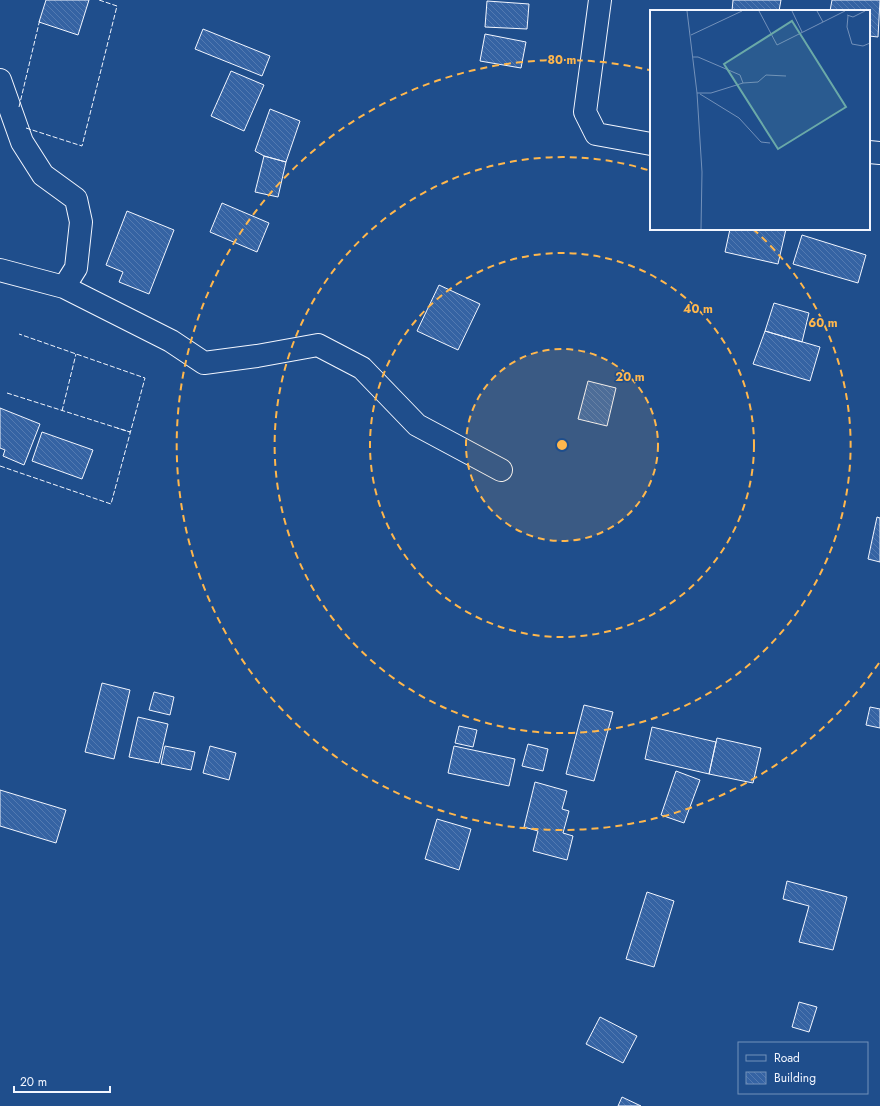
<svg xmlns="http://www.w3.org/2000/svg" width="880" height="1106" viewBox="0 0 880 1106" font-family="Jost,sans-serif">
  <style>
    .building { fill: url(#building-back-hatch); stroke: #f2f6ff }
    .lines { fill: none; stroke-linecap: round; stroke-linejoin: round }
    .street-casing { stroke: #f2f6ff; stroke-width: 24 }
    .street { stroke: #1f4e8c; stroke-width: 22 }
    .fence { stroke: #f2f6ff; stroke-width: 1; stroke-dasharray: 5 2; stroke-linecap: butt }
    .ring { fill: none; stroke: #ffb74d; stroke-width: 2; stroke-dasharray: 7 5 }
    .inset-road { fill: none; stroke: #7391ba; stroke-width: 1 }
    .view { fill: #6aa9a8; fill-opacity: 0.15; stroke: #6aa9a8; stroke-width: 2 }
    .inset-edge { fill: none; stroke: #f2f6ff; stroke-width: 2 }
    .centre { fill: #ffb74d; stroke: #1f4e8c; stroke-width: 2 }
    .ring-label { font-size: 12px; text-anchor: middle; font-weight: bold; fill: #ffb74d; stroke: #1f4e8c; stroke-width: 3; stroke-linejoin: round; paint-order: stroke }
  </style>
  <defs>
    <pattern id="building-back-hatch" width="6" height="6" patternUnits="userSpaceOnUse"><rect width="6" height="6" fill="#3563a3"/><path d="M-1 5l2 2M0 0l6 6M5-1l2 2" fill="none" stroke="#537ab1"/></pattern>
  </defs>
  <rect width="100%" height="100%" fill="#1f4e8c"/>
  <!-- building -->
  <path class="building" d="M46,0H89L78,35L39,22Z
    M733,0H781L779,11H732Z
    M832,0H880L878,37L869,36V11H830Z
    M487,1L529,4L527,29L485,27Z
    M203,29L270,56L262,76L195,49Z
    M485,34L526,42L521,68L480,61Z
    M231,71L264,85L244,131L211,116Z
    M270,109L300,121L286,162L264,156L255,151Z
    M264,156L286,162L278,197L255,192Z
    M222,203L269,223L257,252L210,232Z
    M127,211L174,230L149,294L119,282L123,272L106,265Z
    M730,229H786L778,264L725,252Z
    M802,235L866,255L858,283L793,264Z
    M439,285L480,304L458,350L417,331Z
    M774,303L809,313L802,342L765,331Z
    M765,331L820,347L810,381L753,364Z
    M588,381L616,388L607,426L578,419Z
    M0,408L40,424L24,465L3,456L5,450L0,448Z
    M42,432L93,450L82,479L32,461Z
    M877,517L880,518V562L868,559Z
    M102,683L130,690L114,759L85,752Z
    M154,692L174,697L170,715L149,710Z
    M584,705L613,712L594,781L566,774Z
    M870,707L880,709V728L866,725Z
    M138,717L168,724L159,763L129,757Z
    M459,726L477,730L473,747L455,743Z
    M652,727L716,742L709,774L645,759Z
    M717,738L761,748L753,783L709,774Z
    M528,744L548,749L543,771L522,766Z
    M165,746L195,752L191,770L161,764Z
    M210,746L236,753L229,780L203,773Z
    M454,746L515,759L509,786L448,773Z
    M676,771L700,780L684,823L661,815Z
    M535,782L567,791L562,809L569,811L563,833L573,836L567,860L533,851L538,831L524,827Z
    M0,790L66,810L56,843L0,826Z
    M437,819L471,829L459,870L425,859Z
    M787,881L847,897L833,950L799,942L809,906L783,899Z
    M647,892L674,901L654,967L626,959Z
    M799,1002L817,1007L809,1032L792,1027Z
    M600,1017L637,1036L623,1063L586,1044Z
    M622,1097L641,1106H618Z"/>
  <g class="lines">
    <defs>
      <path id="street" d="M600,0L585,112L596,134L651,144
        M0,80L22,142L43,175L76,199L81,222L76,268L64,287
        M869,152L880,153
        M0,270L64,287L171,341L204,363L257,356L318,345L362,368L417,425L501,470"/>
    </defs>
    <!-- street casing -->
    <use href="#street" class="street-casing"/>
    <!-- street -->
    <use href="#street" class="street"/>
    <!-- fence -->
    <path class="fence" d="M19,107L40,19
      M26,128L82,146L117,6L99,0
      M7,393L130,432L117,428
      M62,411L76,354
      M0,466L111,504L145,378L19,334"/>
  </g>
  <!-- distance rings -->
  <circle cx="562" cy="445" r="96" fill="#ffb74d" fill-opacity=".12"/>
  <g class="ring">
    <circle cx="562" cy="445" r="96"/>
    <circle cx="562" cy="445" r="192"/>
    <path d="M753 229A288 288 0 1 1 651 171"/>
    <path d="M879 663A385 385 0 1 1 649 70"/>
  </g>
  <!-- overview -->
  <g transform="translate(650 10)">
    <rect width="220" height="220" fill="#1f4e8c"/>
    <path class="inset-road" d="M37,1L47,83L52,162L51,219M109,1L127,35L195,1M142,1L152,22M167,1L173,12M197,5L203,7L215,1M198,6L197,17L202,34L213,36L220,33M41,25L92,1M43,47H48L90,65L93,73M47,83H61L93,73L108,72L116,65L136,66M50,84L89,108L111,132L120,133"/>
    <path class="view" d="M142,11L196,97L128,139L74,54Z"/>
    <rect width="220" height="220" class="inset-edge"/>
  </g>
  <circle cx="562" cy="445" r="6" class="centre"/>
  <g class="ring-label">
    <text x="562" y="64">80 m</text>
    <text x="698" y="313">40 m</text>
    <text x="823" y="327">60 m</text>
    <text x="630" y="381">20 m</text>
  </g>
  <!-- legend -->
  <rect x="738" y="1042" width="130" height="52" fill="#1f4e8c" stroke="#7391ba"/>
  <rect x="746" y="1055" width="20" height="6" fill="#1f4e8c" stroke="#7391ba"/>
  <text x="774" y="1062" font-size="12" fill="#f2f6ff">Road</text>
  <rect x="746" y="1072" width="20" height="12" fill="url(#building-back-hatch)" stroke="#7391ba"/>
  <text x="774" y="1082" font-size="12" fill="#f2f6ff">Building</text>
  <!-- scale -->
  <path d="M14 1086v6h96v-6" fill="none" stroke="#f2f6ff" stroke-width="2"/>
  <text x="20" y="1086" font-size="12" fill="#f2f6ff" stroke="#1f4e8c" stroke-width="3" paint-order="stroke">20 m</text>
</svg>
